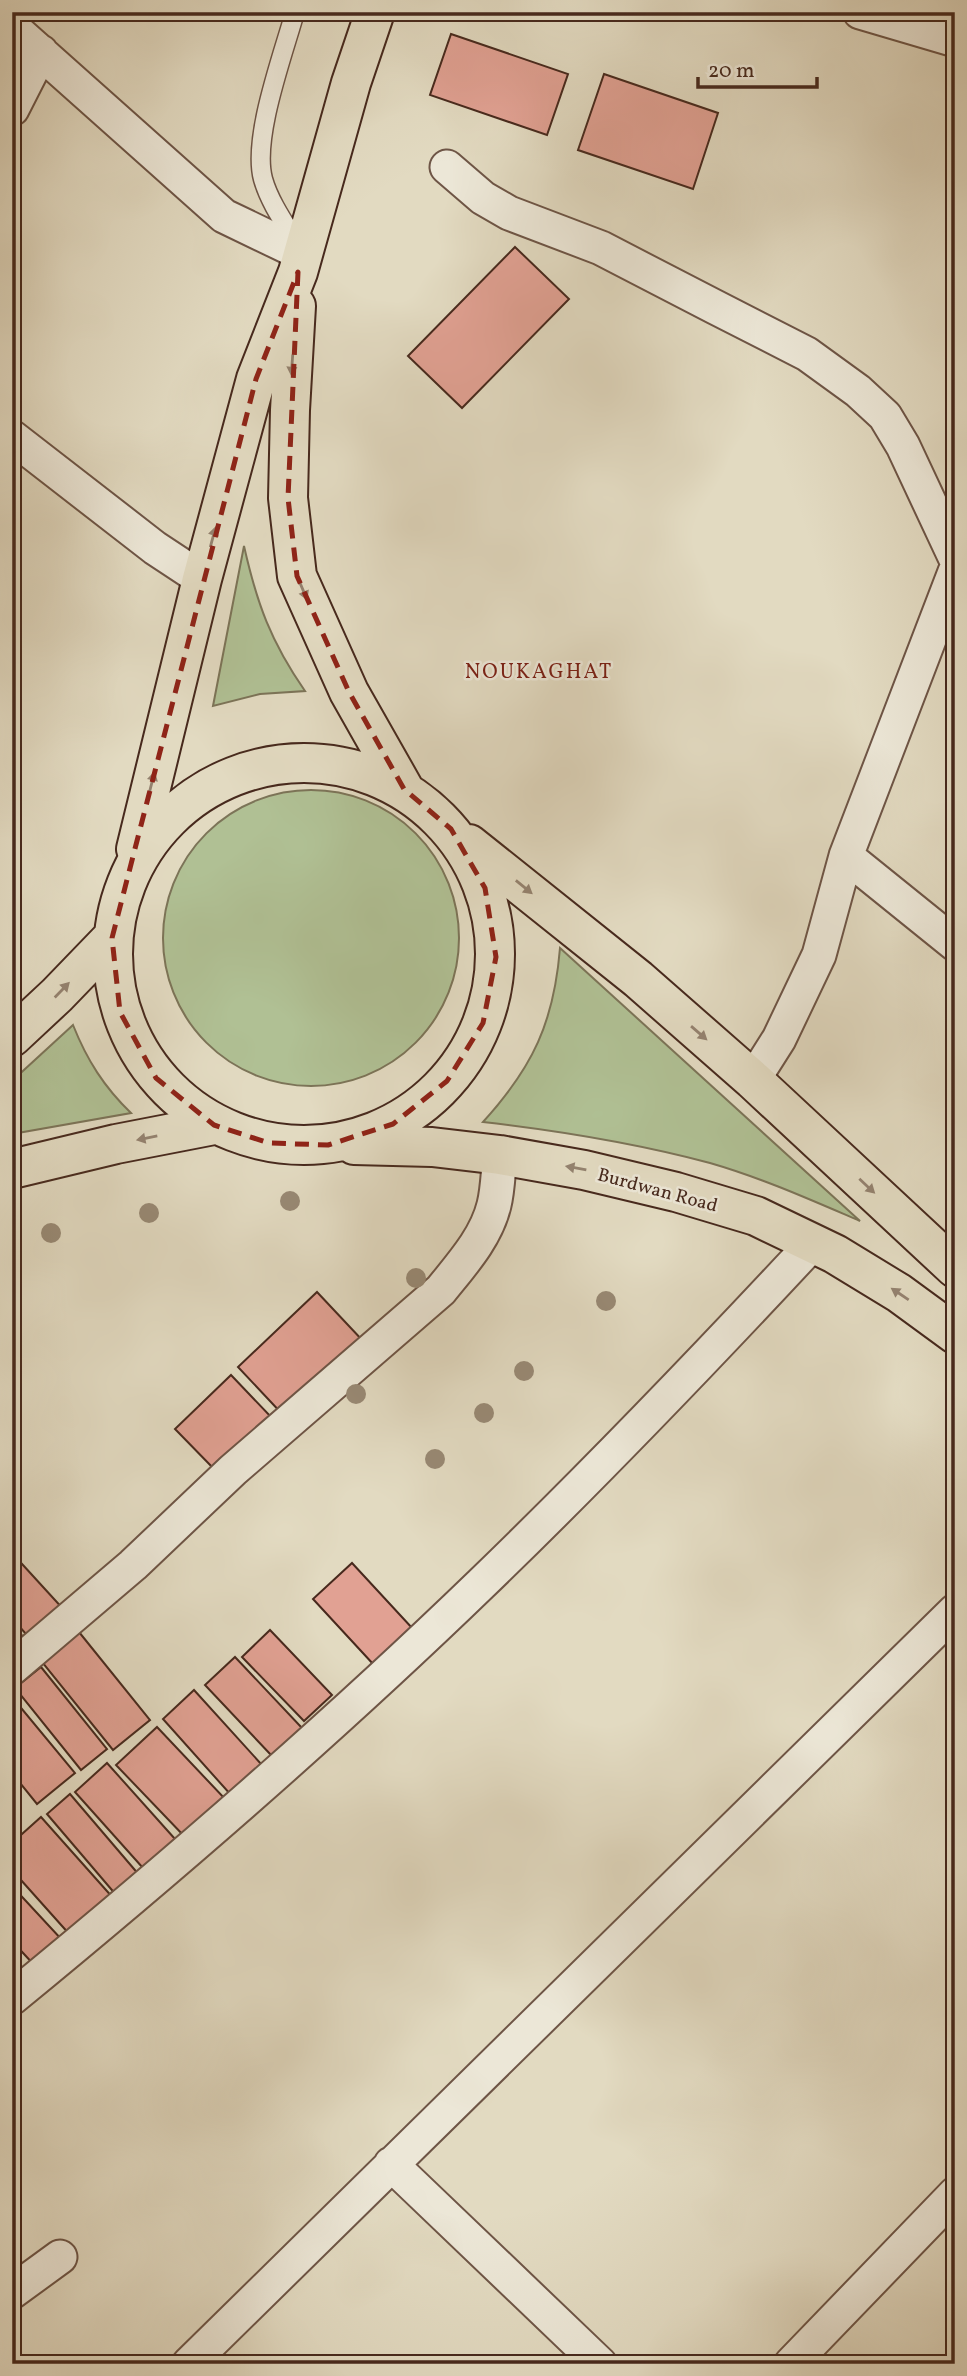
<svg xmlns="http://www.w3.org/2000/svg" width="967" height="2376" viewBox="0 0 967 2376" font-family="Vollkorn,serif">
  <style>
    .green { fill: #b0c094; stroke: #7c7458; stroke-width: 2 }
    .building { fill: #e1a193; stroke: #47291d; stroke-width: 2 }
    .lines { fill: none; stroke-linecap: round; stroke-linejoin: round }
    .lane-casing { stroke: #6e5546; stroke-width: 21 }
    .street-casing { stroke: #6e5546; stroke-width: 37 }
    .primary-casing { stroke: #47291d; stroke-width: 42 }
    .lane { stroke: #ece7d7; stroke-width: 18 }
    .street { stroke: #ece7d7; stroke-width: 33 }
    .primary { stroke: #e2dac1; stroke-width: 38 }
    .tree { fill: #988974 }
    .oneway { fill: #94826f }
    .marked { fill: none; stroke: #8f2418; stroke-width: 5; stroke-dasharray: 14 9; stroke-linejoin: round }
    .labels { text-anchor: middle; stroke-width: 5; stroke-linejoin: round; paint-order: stroke }
    .street-label { font-size: 19px; fill: #47291d; stroke: #ece7d7 }
    .neighbourhood-label { font-size: 21px; letter-spacing: 2px; fill: #7a1f14; stroke: #ece7d7 }
  </style>
  <rect width="100%" height="100%" fill="#e2dac1"/>
  <filter id="stains"><feTurbulence type="fractalNoise" baseFrequency=".00286" numOctaves="4"/><feColorMatrix values="0 0 0 0 .2 0 0 0 0 .09 0 0 0 0 .02 0 0 0 .5 -.17"/></filter>
  <radialGradient id="worn" r=".72"><stop offset=".6" stop-color="#630" stop-opacity="0"/><stop offset="1" stop-color="#630" stop-opacity=".3"/></radialGradient>
  <!-- green -->
  <path class="green" d="M244,546C257,604 271,642 305,691L260,694L213,706Z
    M163 938a148 148 0 1 1 296 0a148 148 0 1 1-296 0Z
    M560,948L860,1221C811,1200 762,1178 710,1163C635,1143 561,1131 483,1122C533,1067 554,1022 560,948Z
    M73,1025C87,1060 104,1087 131,1113L12,1134V1081Z"/>
  <!-- building -->
  <path class="building" d="M451,34L568,74L547,135L430,95Z
    M604,74L718,113L693,189L578,150Z
    M515,247L569,299L462,408L408,356Z
    M317,1292L364,1342L285,1417L238,1367Z
    M231,1375L273,1419L217,1472L175,1429Z
    M12,1553L65,1611L32,1641L12,1618Z
    M352,1563L413,1629L374,1665L313,1599Z
    M12,1625L29,1643L12,1658Z
    M270,1630L332,1695L304,1721L242,1657Z
    M79,1632L150,1720L113,1750L42,1662Z
    M235,1657L302,1728L272,1756L205,1685Z
    M41,1667L107,1749L81,1770L15,1688Z
    M194,1690L262,1765L231,1795L163,1719Z
    M12,1697L75,1773L37,1804L12,1773Z
    M157,1727L226,1800L186,1838L116,1765Z
    M107,1763L175,1839L143,1868L75,1792Z
    M70,1794L140,1876L117,1896L47,1814Z
    M41,1817L114,1899L71,1936L12,1870V1843Z
    M12,1886L63,1941L36,1967L12,1941Z"/>
  <g class="lines">
    <defs>
      <path id="lane" d="M295,12C283,55 252,138 263,179C270,204 288,228 301,250"/>
      <path id="street" d="M860,12L955,40
        M12,27L224,216L303,254
        M12,109L41,52
        M447,167L483,198L509,213L601,248L715,307L807,354L858,391L885,416L903,446L955,557
        M12,437L155,548L202,579
        M846,856L955,944
        M753,1080L779,1039L819,955L846,856L955,572
        M12,1668L133,1565L233,1470L441,1290C461,1265 486,1238 494,1205C498,1189 498,1171 500,1155
        M12,1998C173,1866 331,1729 481,1584C595,1474 705,1359 813,1243
        M391,2164L600,2364
        M12,2292L60,2257
        M189,2364L955,1611
        M791,2364L955,2194"/>
      <path id="primary" d="M296,306L290,410L288,498L297,576L349,692L404,789
        M113 954a191 191 0 1 1 382 0a191 191 0 1 1-382 0Z
        M469,844L638,979L753,1080L955,1268
        M136,849L202,579L256,379L298,272L351,83L375,12
        M12,1037L57,995L112,938
        M354,1145L432,1147L500,1155L584,1170L676,1192L756,1216L835,1254L899,1293L955,1334
        M12,1169L116,1144L214,1125"/>
    </defs>
    <!-- lane casing -->
    <use href="#lane" class="lane-casing"/>
    <!-- street casing -->
    <use href="#street" class="street-casing"/>
    <!-- primary casing -->
    <use href="#primary" class="primary-casing"/>
    <!-- lane -->
    <use href="#lane" class="lane"/>
    <!-- street -->
    <use href="#street" class="street"/>
    <!-- primary -->
    <use href="#primary" class="primary"/>
  </g>
  <!-- trees -->
  <g class="tree">
    <circle cx="290" cy="1201" r="10"/>
    <circle cx="149" cy="1213" r="10"/>
    <circle cx="51" cy="1233" r="10"/>
    <circle cx="416" cy="1278" r="10"/>
    <circle cx="606" cy="1301" r="10"/>
    <circle cx="524" cy="1371" r="10"/>
    <circle cx="356" cy="1394" r="10"/>
    <circle cx="484" cy="1413" r="10"/>
    <circle cx="435" cy="1459" r="10"/>
  </g>
  <!-- one-way arrows -->
  <defs><path id="oneway-solid" d="M-6-.8H1V-3.2L6.5 0L1 3.2V.8H-6Z" transform="scale(1.75)"/></defs>
  <g class="oneway">
    <use href="#oneway-solid" transform="translate(292 365) rotate(94)"/>
    <use href="#oneway-solid" transform="translate(213 537) rotate(-75)"/>
    <use href="#oneway-solid" transform="translate(303 590) rotate(67)"/>
    <use href="#oneway-solid" transform="translate(152 782) rotate(-76)"/>
    <use href="#oneway-solid" transform="translate(524 887) rotate(39)"/>
    <use href="#oneway-solid" transform="translate(62 990) rotate(-46)"/>
    <use href="#oneway-solid" transform="translate(699 1033) rotate(41)"/>
    <use href="#oneway-solid" transform="translate(147 1138) rotate(169)"/>
    <use href="#oneway-solid" transform="translate(576 1168) rotate(-170)"/>
    <use href="#oneway-solid" transform="translate(867 1186) rotate(43)"/>
    <use href="#oneway-solid" transform="translate(900 1294) rotate(-146)"/>
  </g>
  <!-- marked area -->
  <path class="marked" d="M298,272L288,498L297,576L349,692L404,789L451,829L485,888L496,957L483,1023L447,1081L393,1124L328,1145L269,1143L214,1125L156,1078L120,1012L112,938L256,379Z"/>
  <g class="labels">
    <!-- street labels -->
    <g class="street-label">
      <text transform="translate(658 1189) rotate(15)" y="7">Burdwan Road</text>
    </g>
    <!-- neighbourhood labels -->
    <g class="neighbourhood-label">
      <text x="539" y="678">NOUKAGHAT</text>
    </g>
  </g>
  <!-- margin -->
  <rect width="967" height="2376" fill="none" stroke="#e2dac1" stroke-width="42"/>
  <rect x="14" y="14" width="939" height="2348" fill="none" stroke="#47291d" stroke-width="3.5"/>
  <rect x="21" y="21" width="925" height="2334" fill="none" stroke="#47291d" stroke-width="2"/>
  <!-- scale -->
  <path d="M698 77v10h119v-10" fill="none" stroke="#47291d" stroke-width="3.5"/>
  <text x="708" y="77" font-size="21" fill="#47291d" stroke="#ece7d7" stroke-width="5" paint-order="stroke">20 m</text>
  <rect width="100%" height="100%" filter="url(#stains)"/>
  <rect width="100%" height="100%" fill="url(#worn)"/>
</svg>
